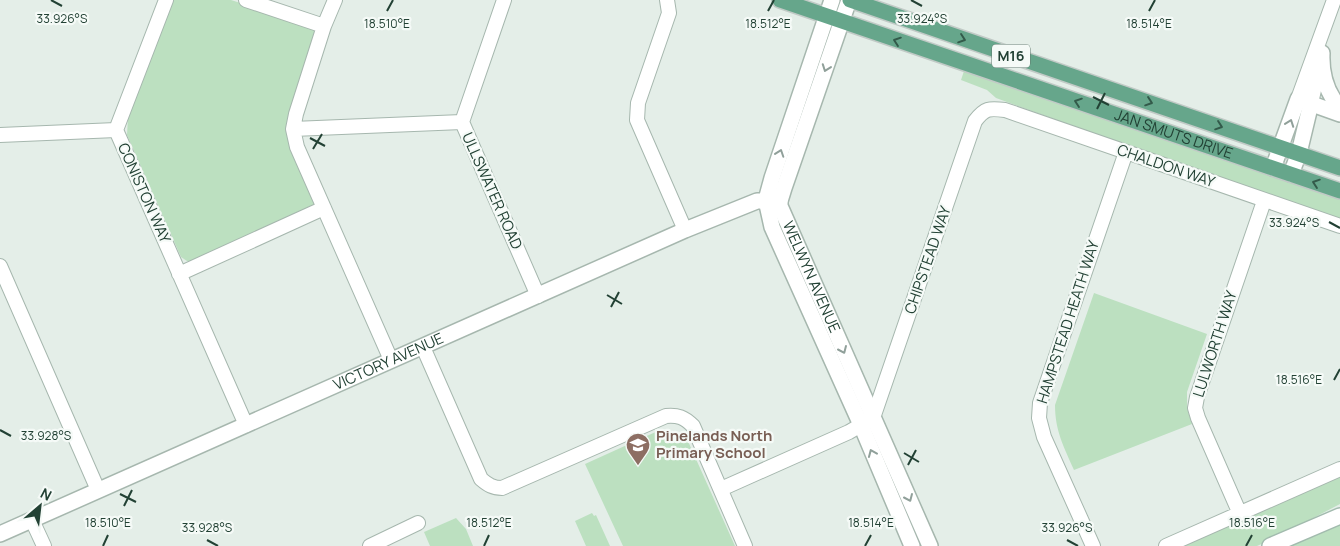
<svg xmlns="http://www.w3.org/2000/svg" width="1340" height="546" viewBox="0 0 1340 546" font-family="Manrope,sans-serif">
  <style>
    .green { fill: #bce0c0 }
    .lines { fill: none; stroke-linecap: round; stroke-linejoin: round }
    .minor-casing { stroke: #a6b7ae; stroke-width: 16 }
    .tertiary-casing { stroke: #a6b7ae; stroke-width: 18 }
    .secondary-casing { stroke: #a2bbae; stroke-width: 18 }
    .primary-casing { stroke: #c1cac6; stroke-width: 18 }
    .minor { stroke: #fff; stroke-width: 14 }
    .tertiary { stroke: #fff; stroke-width: 15 }
    .secondary { stroke: #fff; stroke-width: 15 }
    .primary { stroke: #66a68b; stroke-width: 15 }
    .oneway { stroke: #335a4a }
    .oneway2 { stroke: #90a09a }
    .ticks { fill: none; stroke: #224134; stroke-width: 2 }
    .labels { text-anchor: middle; stroke-width: 4.5; stroke-linejoin: round; paint-order: stroke }
    .shield { fill: #f5faf7; stroke: #61786e; stroke-width: 1 }
    .shield-label { font-size: 14px; font-weight: bold; fill: #224134 }
    .street-label { font-size: 15px; fill: #224134; stroke: #f5faf7 }
    .education-label { font-size: 15px; font-weight: bold; fill: #785e54; stroke: #f5faf7; text-anchor: start }
    .ticks-label { font-size: 12px; text-anchor: middle; fill: #224134; stroke: #f5faf7; stroke-width: 4.5; stroke-linejoin: round; paint-order: stroke }
  </style>
  <rect width="100%" height="100%" fill="#e4eee8"/>
  <!-- green -->
  <path class="green" d="M172,0H231L313,26L317,33L292,119L316,204L195,261H187L181,257L127,135L128,118Z
    M964,71L1284,176L1340,197V219L1131,147L996,98L987,90L961,80Z
    M1094,293L1207,334L1187,392V408L1192,424L1074,470C1064,447 1055,431 1055,405Z
    M660,430L687,439L735,546H623L585,464Z
    M1340,477V504L1277,537L1257,546H1180Z
    M592,513L594,516L596,515L610,546H586L575,521Z
    M456,518L466,529L473,546H430L424,532Z
    M1340,522V546H1291Z"/>
  <g class="lines">
    <defs>
      <path id="minor" d="M166,0L116,130L246,425
        M246,0L324,26
        M335,0L324,26L296,114L293,129L297,147L391,360
        M504,0L462,122L538,296
        M667,0L669,13L638,103L637,120L685,230
        M1298,99L1334,0
        M1311,103L1321,60
        M293,129L462,122
        M0,135L116,130
        M0,266L98,490
        M179,274L324,208
        M423,347L481,479C488,485 493,488 502,488L666,416C678,415 684,417 693,426L745,546
        M721,489L849,432L873,418L975,121C985,108 989,108 1005,110L1340,226
        M1240,514L1198,418L1195,408L1197,397L1264,201
        M32,520L44,546
        M370,546L418,523
        M1093,546L1044,437L1039,418L1040,403L1126,152
        M1166,546L1340,469"/>
      <g id="tertiary">
        <path d="M832,0L772,178L766,200L772,227L861,425L912,546"/>
        <path id="s1" d="M849,0L784,188L780,201V206L930,546"/>
        <path d="M1322,53C1321,74 1326,92 1340,108"/>
        <path d="M1273,168L1298,99L1340,114"/>
        <path d="M1291,174L1299,153L1311,103"/>
        <path id="s2" d="M0,534L685,230L757,201H780"/>
      </g>
      <path id="secondary" d="M1270,546L1340,516"/>
      <g id="primary">
        <path id="s3" d="M780,0L1340,191"/>
        <path d="M850,0L1340,168"/>
      </g>
    </defs>
    <!-- minor casing -->
    <use href="#minor" class="minor-casing"/>
    <!-- tertiary casing -->
    <use href="#tertiary" class="tertiary-casing"/>
    <!-- secondary casing -->
    <use href="#secondary" class="secondary-casing"/>
    <!-- primary casing -->
    <use href="#primary" class="primary-casing"/>
    <!-- minor -->
    <use href="#minor" class="minor"/>
    <!-- tertiary -->
    <use href="#tertiary" class="tertiary"/>
    <!-- secondary -->
    <use href="#secondary" class="secondary"/>
    <!-- primary -->
    <use href="#primary" class="primary"/>
  </g>
  <!-- one-way arrows -->
  <defs><path id="oneway-chevron" d="M-2-3.5L2.5 0L-2 3.5" fill="none" stroke-width="1.6" stroke-linecap="round" stroke-linejoin="round" transform="scale(1.25)"/></defs>
  <g class="oneway">
    <use href="#oneway-chevron" transform="translate(962 39) rotate(19)"/>
    <use href="#oneway-chevron" transform="translate(897 41) rotate(-161)"/>
    <use href="#oneway-chevron" transform="translate(1078 102) rotate(-161)"/>
    <use href="#oneway-chevron" transform="translate(1149 102) rotate(19)"/>
    <use href="#oneway-chevron" transform="translate(1219 126) rotate(19)"/>
    <use href="#oneway-chevron" transform="translate(1316 183) rotate(-161)"/>
  </g>
  <g class="oneway2">
    <use href="#oneway-chevron" transform="translate(826 68) rotate(110)"/>
    <use href="#oneway-chevron" transform="translate(1290 123) rotate(-70)"/>
    <use href="#oneway-chevron" transform="translate(780 153) rotate(-71)"/>
    <use href="#oneway-chevron" transform="translate(843 350) rotate(66)"/>
    <use href="#oneway-chevron" transform="translate(872 453) rotate(-113)"/>
    <use href="#oneway-chevron" transform="translate(909 498) rotate(66)"/>
  </g>
  <!-- ticks -->
  <path class="ticks" d="M51,0L62,6M911,0L922,6M387,11L393,0M768,11L774,0M1149,11L1155,0M1093,97L1109,105M1097,109L1105,93M310,138L325,146M313,149L322,134M1329,222L1340,228M607,295L622,304M611,307L619,292M1334,380L1340,369M0,430L11,436M904,453L919,462M908,465L916,450M120,494L136,502M124,506L132,490M207,540L218,546M1067,540L1078,546M103,546L108,535M484,546L489,535M865,546L871,535M1246,546L1252,535"/>
  <!-- icons -->
  <defs>
    <symbol id="school-pin" viewBox="-11 -11 22 30"><path d="M0 17L-7.5 6A9.5 9.5 0 1 1 7.5 6Z" fill="#8d6e63" stroke="#f5faf7"/><path d="M0-5L7-2L0 1L-7-2ZM-4 1L0 2.5L4 1V4Q0 6-4 4Z" fill="#fff"/></symbol>
  </defs>
  <g fill-rule="evenodd">
    <use href="#school-pin" x="624" y="431" width="28" height="38"/>
  </g>
  <g class="labels">
    <!-- shield labels -->
    <rect class="shield" x="992" y="44.5" width="38" height="23" rx="4"/>
    <g class="shield-label">
      <text x="1011" y="61">M16</text>
    </g>
    <!-- street labels -->
    <g class="street-label">
      <text dy="5" stroke="none"><textPath href="#s3" startOffset="416">JAN SMUTS DRIVE</textPath></text>
      <text transform="translate(1166 166) rotate(19)" y="5">CHALDON WAY</text>
      <text transform="translate(492 191) rotate(66)" y="5">ULLSWATER ROAD</text>
      <text transform="translate(144 193) rotate(66)" y="5">CONISTON WAY</text>
      <text transform="translate(928 260) rotate(-71)" y="5">CHIPSTEAD WAY</text>
      <text dy="5" stroke="none"><textPath href="#s1" startOffset="295">WELWYN AVENUE</textPath></text>
      <text transform="translate(1068 322) rotate(-72)" y="5">HAMPSTEAD HEATH WAY</text>
      <text transform="translate(1215 344) rotate(-72)" y="5">LULWORTH WAY</text>
      <text dy="5" stroke="none"><textPath href="#s2" startOffset="425">VICTORY AVENUE</textPath></text>
    </g>
    <!-- education labels -->
    <g class="education-label">
      <text x="656" y="441">Pinelands North<tspan x="656" dy="17">Primary School</tspan></text>
    </g>
  </g>
  <g class="ticks-label">
    <text x="62" y="23">33.926°S</text>
    <text x="922" y="23">33.924°S</text>
    <text x="387" y="28">18.510°E</text>
    <text x="768" y="28">18.512°E</text>
    <text x="1149" y="28">18.514°E</text>
    <text x="1294" y="227">33.924°S</text>
    <text x="1299" y="384">18.516°E</text>
    <text x="46" y="440">33.928°S</text>
    <text x="108" y="527">18.510°E</text>
    <text x="489" y="527">18.512°E</text>
    <text x="871" y="527">18.514°E</text>
    <text x="1252" y="527">18.516°E</text>
    <text x="207" y="532">33.928°S</text>
    <text x="1067" y="532">33.926°S</text>
  </g>
  <!-- north arrow -->
  <g transform="translate(40 506) rotate(28)" stroke="#f5faf7" stroke-width="4" paint-order="stroke">
  <path d="M0-4L9 19L0 12L-9 19Z" fill="#224134"/>
  <text y="-8" font-size="14" font-weight="bold" text-anchor="middle" fill="#224134">N</text>
  </g>
</svg>
